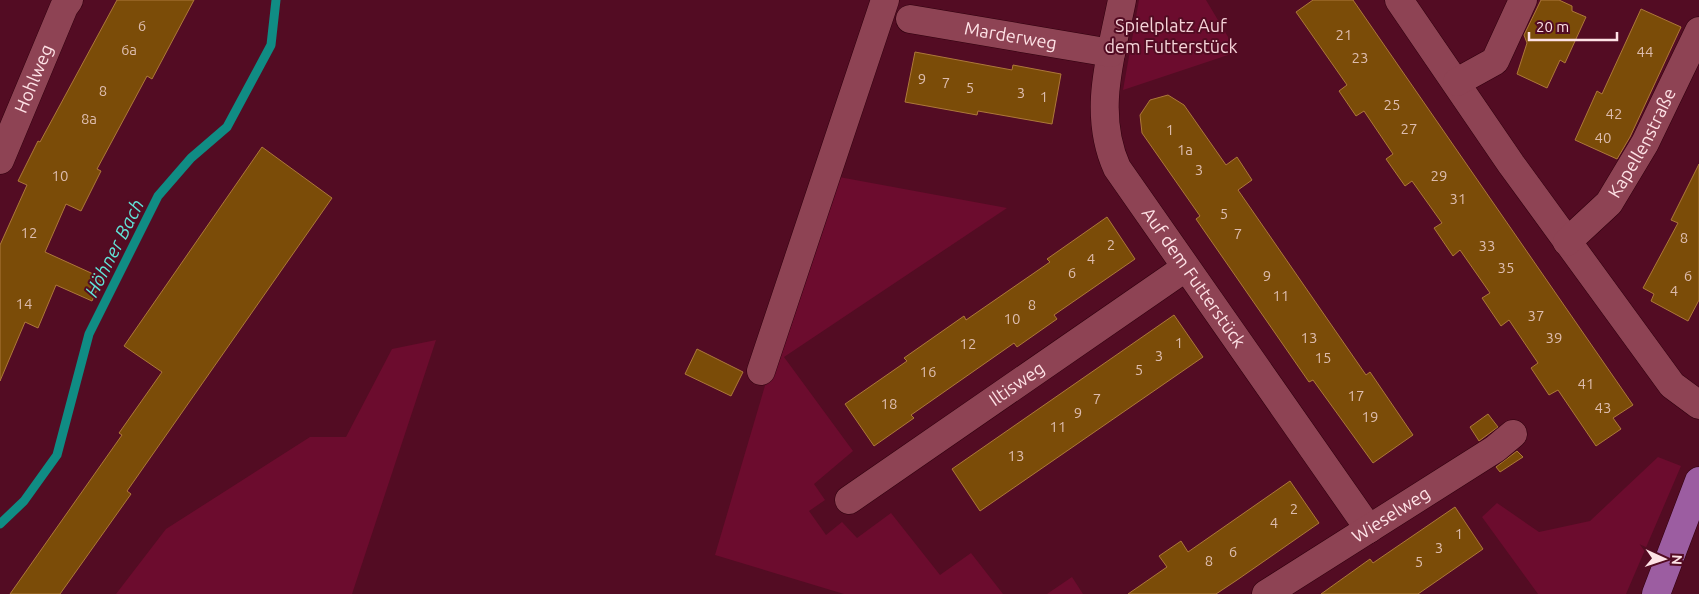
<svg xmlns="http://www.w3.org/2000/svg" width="1699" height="594" viewBox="0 0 1699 594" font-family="Ubuntu,sans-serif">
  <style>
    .green { fill: #6c0c2e }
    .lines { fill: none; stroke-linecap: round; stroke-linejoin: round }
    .stream { stroke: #108c84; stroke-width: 9 }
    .building { fill: #7b4c08; stroke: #ad783a }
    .minor-casing { stroke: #30000e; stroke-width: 29 }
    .major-casing { stroke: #30000e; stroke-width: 29 }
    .minor { stroke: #8e4354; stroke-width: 28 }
    .major { stroke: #9c5da1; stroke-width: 28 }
    .labels { text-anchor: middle; stroke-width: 4; stroke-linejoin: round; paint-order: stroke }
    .number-label { font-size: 15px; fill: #ddbcae }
    .park-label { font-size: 18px; fill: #f5d3d8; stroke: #530c23 }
    .street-label { font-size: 18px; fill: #fee2e6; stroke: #530c23 }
    .water-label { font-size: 19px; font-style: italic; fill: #61e3d8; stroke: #530c23 }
  </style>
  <rect width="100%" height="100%" fill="#530c23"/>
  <!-- green -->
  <path class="green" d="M1139,0H1206L1237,52L1123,90Z
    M839,177L1007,208L784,357L853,451L814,484L825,500L809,511L826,535L842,522L857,538L891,513L940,575L971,553L1003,594H844L715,555L772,362Z
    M436,340L352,594H116L166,529L310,437H346L392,349Z
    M1658,457L1681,466L1626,594H1538L1482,517L1497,503L1539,532L1590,521Z
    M1072,577L1083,594H1047Z"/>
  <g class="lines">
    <!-- stream -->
    <path class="stream" d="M0,524L24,501L57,455L89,334L158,196L191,158L227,127L271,45L276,0"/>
  </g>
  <!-- building -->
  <path class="building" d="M117,0H194L152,79L147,76L97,169L101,171L81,211L66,204L45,252L102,278L92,301L56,285L38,328L25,322L0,381V245L27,185L18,181L38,141L40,142Z
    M1313,0H1353L1633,405L1613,418L1621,429L1596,446L1558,390L1549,395L1531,368L1538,363L1509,320L1501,326L1482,298L1490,293L1460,250L1453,256L1434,228L1442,223L1412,181L1405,186L1386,159L1393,154L1364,111L1356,116L1339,91L1347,85L1296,12Z
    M1541,0H1559L1572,6V11L1586,17L1565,63L1560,60L1547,88L1517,74L1527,43L1524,35Z
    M1641,9L1681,27L1630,137L1617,159L1575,140L1597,91L1602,94Z
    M915,52L1012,70L1013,65L1061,74L1052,124L978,111L977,115L905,102Z
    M1168,95L1184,105L1226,165L1237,157L1252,180L1238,190L1366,375L1370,372L1413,435L1373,463L1313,380L1309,382L1196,219L1200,216L1142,133L1140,115L1150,100Z
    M262,147L332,198L127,491L131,494L60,594H10L122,435L119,433L162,372L124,346Z
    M1699,164V300L1688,321L1651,301L1654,294L1643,288L1678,223L1671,220Z
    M1107,217L1135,259L1054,315L1057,319L1017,347L1014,343L911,415L914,418L874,446L845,404L907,361L904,358L964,316L966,320L1050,262L1047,259Z
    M1174,315L1203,357L980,511L952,469Z
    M697,349L743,372L731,396L685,374Z
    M1488,414L1498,427L1479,441L1470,427Z
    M1517,451L1523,457L1500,472L1496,467Z
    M1290,481L1319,523L1237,580L1216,594H1128L1167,567L1159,556L1181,541L1188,552Z
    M1455,507L1483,549L1418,594H1321L1370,559L1373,563Z"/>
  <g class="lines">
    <defs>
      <g id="minor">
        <path id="s1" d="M1122,0C1111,56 1092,113 1117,168L1369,529"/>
        <path d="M1399,0L1511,164L1672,385L1699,405"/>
        <path id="s2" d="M910,19L1111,53"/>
        <path d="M1457,82L1495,61L1523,0"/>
        <path id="s3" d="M0,160L64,7L69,0"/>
        <path id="s4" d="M1567,242L1609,203L1645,143L1699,31"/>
        <path d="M761,371L885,0"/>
        <path id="s5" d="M849,500L1185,268"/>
        <path id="s6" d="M1266,594L1495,449L1513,434"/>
      </g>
      <path id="major" d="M1656,594L1699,481"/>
    </defs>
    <!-- minor casing -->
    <use href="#minor" class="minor-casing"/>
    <!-- major casing -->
    <use href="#major" class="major-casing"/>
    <!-- minor -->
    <use href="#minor" class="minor"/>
    <!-- major -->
    <use href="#major" class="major"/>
  </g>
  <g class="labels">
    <!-- number labels -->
    <g class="number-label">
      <text x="142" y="31">6</text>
      <text x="1344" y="40">21</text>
      <text x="129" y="55">6a</text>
      <text x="1645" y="57">44</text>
      <text x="1360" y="63">23</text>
      <text x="922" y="84">9</text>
      <text x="946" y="88">7</text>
      <text x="970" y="93">5</text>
      <text x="103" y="96">8</text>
      <text x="1021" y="98">3</text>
      <text x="1044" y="102">1</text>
      <text x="1392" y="110">25</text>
      <text x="1614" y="119">42</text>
      <text x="89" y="124">8a</text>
      <text x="1409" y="134">27</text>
      <text x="1170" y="135">1</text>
      <text x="1603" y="143">40</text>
      <text x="1185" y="155">1a</text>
      <text x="1199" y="175">3</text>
      <text x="60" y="181">10</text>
      <text x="1439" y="181">29</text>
      <text x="1458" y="204">31</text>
      <text x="1224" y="219">5</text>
      <text x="29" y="238">12</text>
      <text x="1238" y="239">7</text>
      <text x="1684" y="243">8</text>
      <text x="1111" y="250">2</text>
      <text x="1487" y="251">33</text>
      <text x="1091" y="264">4</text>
      <text x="1506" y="273">35</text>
      <text x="1072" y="278">6</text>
      <text x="1267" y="281">9</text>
      <text x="1688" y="281">6</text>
      <text x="1674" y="296">4</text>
      <text x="1281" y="301">11</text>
      <text x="24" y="309">14</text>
      <text x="1032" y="310">8</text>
      <text x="1536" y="321">37</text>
      <text x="1012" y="324">10</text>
      <text x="1309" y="343">13</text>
      <text x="1554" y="343">39</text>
      <text x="1179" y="348">1</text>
      <text x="968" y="349">12</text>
      <text x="1159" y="361">3</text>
      <text x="1323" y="363">15</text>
      <text x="1139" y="375">5</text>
      <text x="928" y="377">16</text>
      <text x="1586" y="389">41</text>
      <text x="1356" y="401">17</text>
      <text x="1097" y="404">7</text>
      <text x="889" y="409">18</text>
      <text x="1603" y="413">43</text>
      <text x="1078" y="418">9</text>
      <text x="1370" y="422">19</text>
      <text x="1058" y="432">11</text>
      <text x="1016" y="461">13</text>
      <text x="1294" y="514">2</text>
      <text x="1274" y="528">4</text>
      <text x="1459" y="539">1</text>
      <text x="1439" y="553">3</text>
      <text x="1233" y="557">6</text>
      <text x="1209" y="566">8</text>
      <text x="1419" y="567">5</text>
    </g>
    <!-- park labels -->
    <g class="park-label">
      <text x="1171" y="32">Spielplatz Auf<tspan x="1171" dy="21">dem Futterstück</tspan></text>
    </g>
    <!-- street labels -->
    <g class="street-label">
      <text dy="6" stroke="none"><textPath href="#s2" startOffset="102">Marderweg</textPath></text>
      <text dy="6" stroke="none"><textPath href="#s3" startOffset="88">Hohlweg</textPath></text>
      <text dy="6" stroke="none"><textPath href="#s4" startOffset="126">Kapellenstraße</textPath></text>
      <text dy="6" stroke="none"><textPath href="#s1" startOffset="305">Auf dem Futterstück</textPath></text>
      <text dy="6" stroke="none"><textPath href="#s5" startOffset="204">Iltisweg</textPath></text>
      <text dy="6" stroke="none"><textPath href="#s6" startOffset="148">Wieselweg</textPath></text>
    </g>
    <!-- water labels -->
    <g class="water-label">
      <text transform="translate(114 248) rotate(-63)" y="7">Höhner Bach</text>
    </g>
  </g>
  <!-- north arrow -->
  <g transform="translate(1664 559) rotate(93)" stroke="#530c23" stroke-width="4" paint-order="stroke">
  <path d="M0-4L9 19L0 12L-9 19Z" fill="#fee2e6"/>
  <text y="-8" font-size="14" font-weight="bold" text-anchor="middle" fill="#fee2e6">N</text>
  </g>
  <!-- scale -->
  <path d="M1529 32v8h88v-8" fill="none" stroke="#fee2e6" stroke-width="2.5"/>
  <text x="1536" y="32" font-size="15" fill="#fee2e6" stroke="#530c23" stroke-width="4" paint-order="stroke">20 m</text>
</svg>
